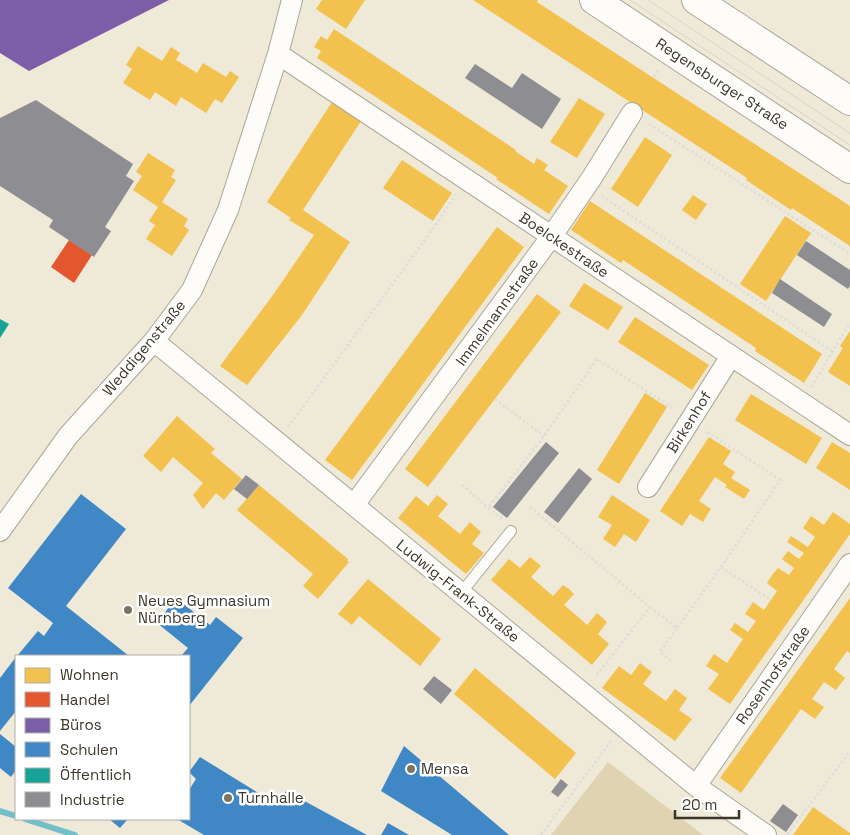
<svg xmlns="http://www.w3.org/2000/svg" width="850" height="835" viewBox="0 0 850 835" font-family="'Space Grotesk',sans-serif">
  <style>
    .green { fill: #e0d3b2 }
    .homes { fill: #f2c14e }
    .shops { fill: #e4572e }
    .offices { fill: #7b5ea7 }
    .schools { fill: #3f88c5 }
    .public { fill: #17a398 }
    .industry { fill: #8d8d92 }
    .lines { fill: none; stroke-linecap: round; stroke-linejoin: round }
    .stream { stroke: #72bec9; stroke-width: 6 }
    .service-casing { stroke: #aba699; stroke-width: 12 }
    .minor-casing { stroke: #aba699; stroke-width: 22 }
    .secondary-casing { stroke: #aba699; stroke-width: 30 }
    .path { stroke: #e0ded9; stroke-width: 3; stroke-dasharray: 2.5 2.5; stroke-linecap: butt }
    .service { stroke: #fdfcf9; stroke-width: 10 }
    .minor { stroke: #fdfcf9; stroke-width: 20 }
    .secondary { stroke: #fdfcf9; stroke-width: 28 }
    .tram { stroke: #d6d4cf; stroke-width: 1 }
    .poi-dot { fill: #7b7567; stroke: #fff; stroke-width: 2 }
    .labels { text-anchor: middle; stroke-width: 5; stroke-linejoin: round; paint-order: stroke }
    .street-label { font-size: 15px; fill: #3c372a; stroke: #fff }
    .poi-label { font-size: 15px; fill: #3c372a; stroke: #fff; text-anchor: start }
  </style>
  <rect width="100%" height="100%" fill="#efe9d8"/>
  <!-- green -->
  <path class="green" d="M608,762L703,835H551Z"/>
  <!-- homes -->
  <path class="homes" d="M322,0H365L346,29L316,9Z
    M473,0H538L537,2L850,206V246L792,208L791,210L746,180L747,178Z
    M334,29L516,150L515,151L534,164L537,158L548,165L544,170L568,186L549,214L496,179L498,178L317,58L321,51L314,47L321,36L327,40Z
    M138,46L162,61L171,47L180,53L176,60L197,73L203,63L226,77L230,71L239,77L222,103L215,99L206,113L181,97L176,106L155,92L150,100L123,83L132,69L126,65Z
    M579,98L605,114L577,158L550,142Z
    M332,102L361,121L303,210L350,242L302,315L247,385L220,366L273,295L314,235L289,220L291,218L267,202Z
    M645,137L672,155L638,207L611,189Z
    M148,153L175,170L171,177L176,180L162,202L188,219L184,226L189,230L172,256L146,239L155,225L149,221L158,207L133,190L142,176L136,172Z
    M402,160L452,193L433,221L383,188Z
    M693,195L707,204L696,220L682,210Z
    M590,201L822,354L804,383L755,351L756,348L623,260L621,263L571,230Z
    M785,216L811,233L766,301L740,284Z
    M497,227L524,247L352,480L325,460Z
    M584,283L623,307L608,330L569,306Z
    M537,294L561,312L428,487L405,469Z
    M635,317L709,365L692,390L618,342Z
    M850,331V386L828,372L843,348L840,346Z
    M645,393L667,407L619,484L597,470Z
    M751,394L822,438L806,464L735,420Z
    M177,416L215,449L211,453L242,479L224,500L216,493L203,509L193,495L203,483L173,457L161,472L143,456Z
    M709,437L731,451L723,464L735,472L731,478L750,490L744,499L725,487L727,485L715,477L699,501L711,509L707,515L703,522L690,514L682,526L660,511Z
    M832,442L850,453V490L816,468Z
    M259,485L348,559L347,561L349,562L318,599L303,586L313,574L237,510Z
    M437,495L448,504L438,516L460,534L470,522L481,532L472,544L484,553L466,574L398,518L416,496L428,506Z
    M612,495L650,520L636,542L624,534L615,547L603,539L612,525L598,517Z
    M833,512L850,524V534L730,704L708,689L719,674L706,666L714,654L727,663L743,639L730,630L735,623L748,632L756,621L745,614L753,602L764,610L777,591L767,583L772,575L778,568L789,575L794,568L782,559L788,551L799,559L804,553L787,542L791,536L808,547L815,537L803,528L811,516L824,525Z
    M530,557L541,566L531,577L553,596L563,585L569,589L574,594L564,605L576,615L587,625L597,613L607,622L598,634L609,644L592,665L491,580L509,559L520,568Z
    M368,579L441,639L420,666L359,616L352,625L338,614Z
    M850,598V653L847,651L834,669L845,678L836,690L824,682L812,699L824,707L815,719L801,709L741,793L720,778Z
    M640,663L652,672L643,684L656,694L666,701L675,689L687,698L679,710L692,719L675,741L602,688L619,666L631,675Z
    M475,668L576,753L555,779L454,694Z
    M813,807L850,833V835H793Z"/>
  <!-- shops -->
  <path class="shops" d="M69,240L92,255L74,283L51,267Z"/>
  <!-- offices -->
  <path class="offices" d="M0,0H169L29,71L0,53Z"/>
  <!-- schools -->
  <path class="schools" d="M81,494L126,529L66,606L129,656H17L38,631L44,636L53,623L8,588Z
    M176,598L210,625L216,617L243,638L189,706V656H181L188,648L157,623Z
    M16,657V711L0,731V678Z
    M0,734L16,747V770L11,777L0,768Z
    M404,746L509,835H452L381,791Z
    M200,757L278,805L286,791L367,835H204L177,819H189V790L196,779L189,772Z
    M109,819H128L120,828Z
    M388,823L409,835H381Z"/>
  <!-- public -->
  <path class="public" d="M0,319L9,324L0,338Z"/>
  <!-- industry -->
  <path class="industry" d="M475,64L512,88L522,73L561,99L542,129L465,78Z
    M36,100L133,164L126,176L134,181L105,227L111,231L94,257L49,227L53,220L0,186V118Z
    M806,241L850,270V286L848,289L797,255Z
    M780,279L832,314L824,327L772,293Z
    M546,442L559,453L507,518L493,507Z
    M579,468L592,479L558,523L544,512Z
    M246,475L259,485L247,499L234,489Z
    M434,676L452,690L441,704L423,689Z
    M561,779L568,785L558,797L551,792Z
    M783,804L798,815L786,832L770,821Z"/>
  <g class="lines">
    <!-- stream -->
    <path class="stream" d="M0,811L16,816
      M25,819L75,835"/>
    <defs>
      <path id="service" d="M461,593L511,531"/>
      <path id="minor" d="M278,54L850,435
        M154,341L696,786L766,835
        M648,487L731,356
        M354,505L551,237L591,179L632,113
        M0,531L68,436L154,341L192,290L228,210L278,54L292,0
        M696,786L850,564"/>
      <path id="secondary" d="M594,0L850,169
        M696,0L850,101"/>
    </defs>
    <!-- service casing -->
    <use href="#service" class="service-casing"/>
    <!-- minor casing -->
    <use href="#minor" class="minor-casing"/>
    <!-- secondary casing -->
    <use href="#secondary" class="secondary-casing"/>
    <!-- path -->
    <path class="path" d="M654,77L658,70
      M649,124L850,254
      M602,196L832,351
      M811,387L850,323
      M495,399L544,436
      M288,427L432,230L456,194
      M462,485L488,508
      M530,507L650,607L595,677
      M502,519L488,508L544,436L597,359L674,409
      M721,567L771,600
      M650,607L677,628L660,652L673,662
      M677,628L721,567L780,480L706,431
      M541,835L611,741
      M787,835L850,751"/>
    <!-- service -->
    <use href="#service" class="service"/>
    <!-- minor -->
    <use href="#minor" class="minor"/>
    <!-- secondary -->
    <use href="#secondary" class="secondary"/>
    <!-- tram -->
    <path class="tram" d="M630,0L850,145
      M648,0L850,133"/>
  </g>
  <!-- markers -->
  <g class="poi-dot">
    <circle cx="128" cy="610" r="5"/>
    <circle cx="411" cy="769" r="5"/>
    <circle cx="228" cy="798" r="5"/>
  </g>
  <g class="labels">
    <!-- street labels -->
    <g class="street-label">
      <text transform="translate(722 84) rotate(33)" y="5">Regensburger Straße</text>
      <text transform="translate(564 245) rotate(34)" y="5">Boelckestraße</text>
      <text transform="translate(497 312) rotate(-54)" y="5">Immelmannstraße</text>
      <text transform="translate(144 348) rotate(-50)" y="5">Weddigenstraße</text>
      <text transform="translate(689 422) rotate(-58)" y="5">Birkenhof</text>
      <text transform="translate(458 591) rotate(39)" y="5">Ludwig-Frank-Straße</text>
      <text transform="translate(773 675) rotate(-55)" y="5">Rosenhofstraße</text>
    </g>
    <!-- poi labels -->
    <g class="poi-label">
      <text x="138" y="606">Neues Gymnasium<tspan x="138" dy="17">Nürnberg</tspan></text>
      <text x="421" y="774">Mensa</text>
      <text x="238" y="803">Turnhalle</text>
    </g>
  </g>
  <!-- legend -->
  <rect x="15" y="655" width="175" height="165" fill="#ffffff" stroke="#b1afaa"/>
  <rect x="25" y="668" width="25" height="15" fill="#f2c14e" stroke="#b1afaa"/>
  <text x="60" y="680" font-size="15" fill="#3c372a">Wohnen</text>
  <rect x="25" y="692" width="25" height="15" fill="#e4572e" stroke="#b1afaa"/>
  <text x="60" y="705" font-size="15" fill="#3c372a">Handel</text>
  <rect x="25" y="718" width="25" height="15" fill="#7b5ea7" stroke="#b1afaa"/>
  <text x="60" y="730" font-size="15" fill="#3c372a">Büros</text>
  <rect x="25" y="742" width="25" height="15" fill="#3f88c5" stroke="#b1afaa"/>
  <text x="60" y="755" font-size="15" fill="#3c372a">Schulen</text>
  <rect x="25" y="768" width="25" height="15" fill="#17a398" stroke="#b1afaa"/>
  <text x="60" y="780" font-size="15" fill="#3c372a">Öffentlich</text>
  <rect x="25" y="792" width="25" height="15" fill="#8d8d92" stroke="#b1afaa"/>
  <text x="60" y="805" font-size="15" fill="#3c372a">Industrie</text>
  <!-- scale -->
  <path d="M675 810v8h64v-8" fill="none" stroke="#3c372a" stroke-width="2.5"/>
  <text x="682" y="810" font-size="15" fill="#3c372a" stroke="#ffffff" stroke-width="4" paint-order="stroke">20 m</text>
</svg>
